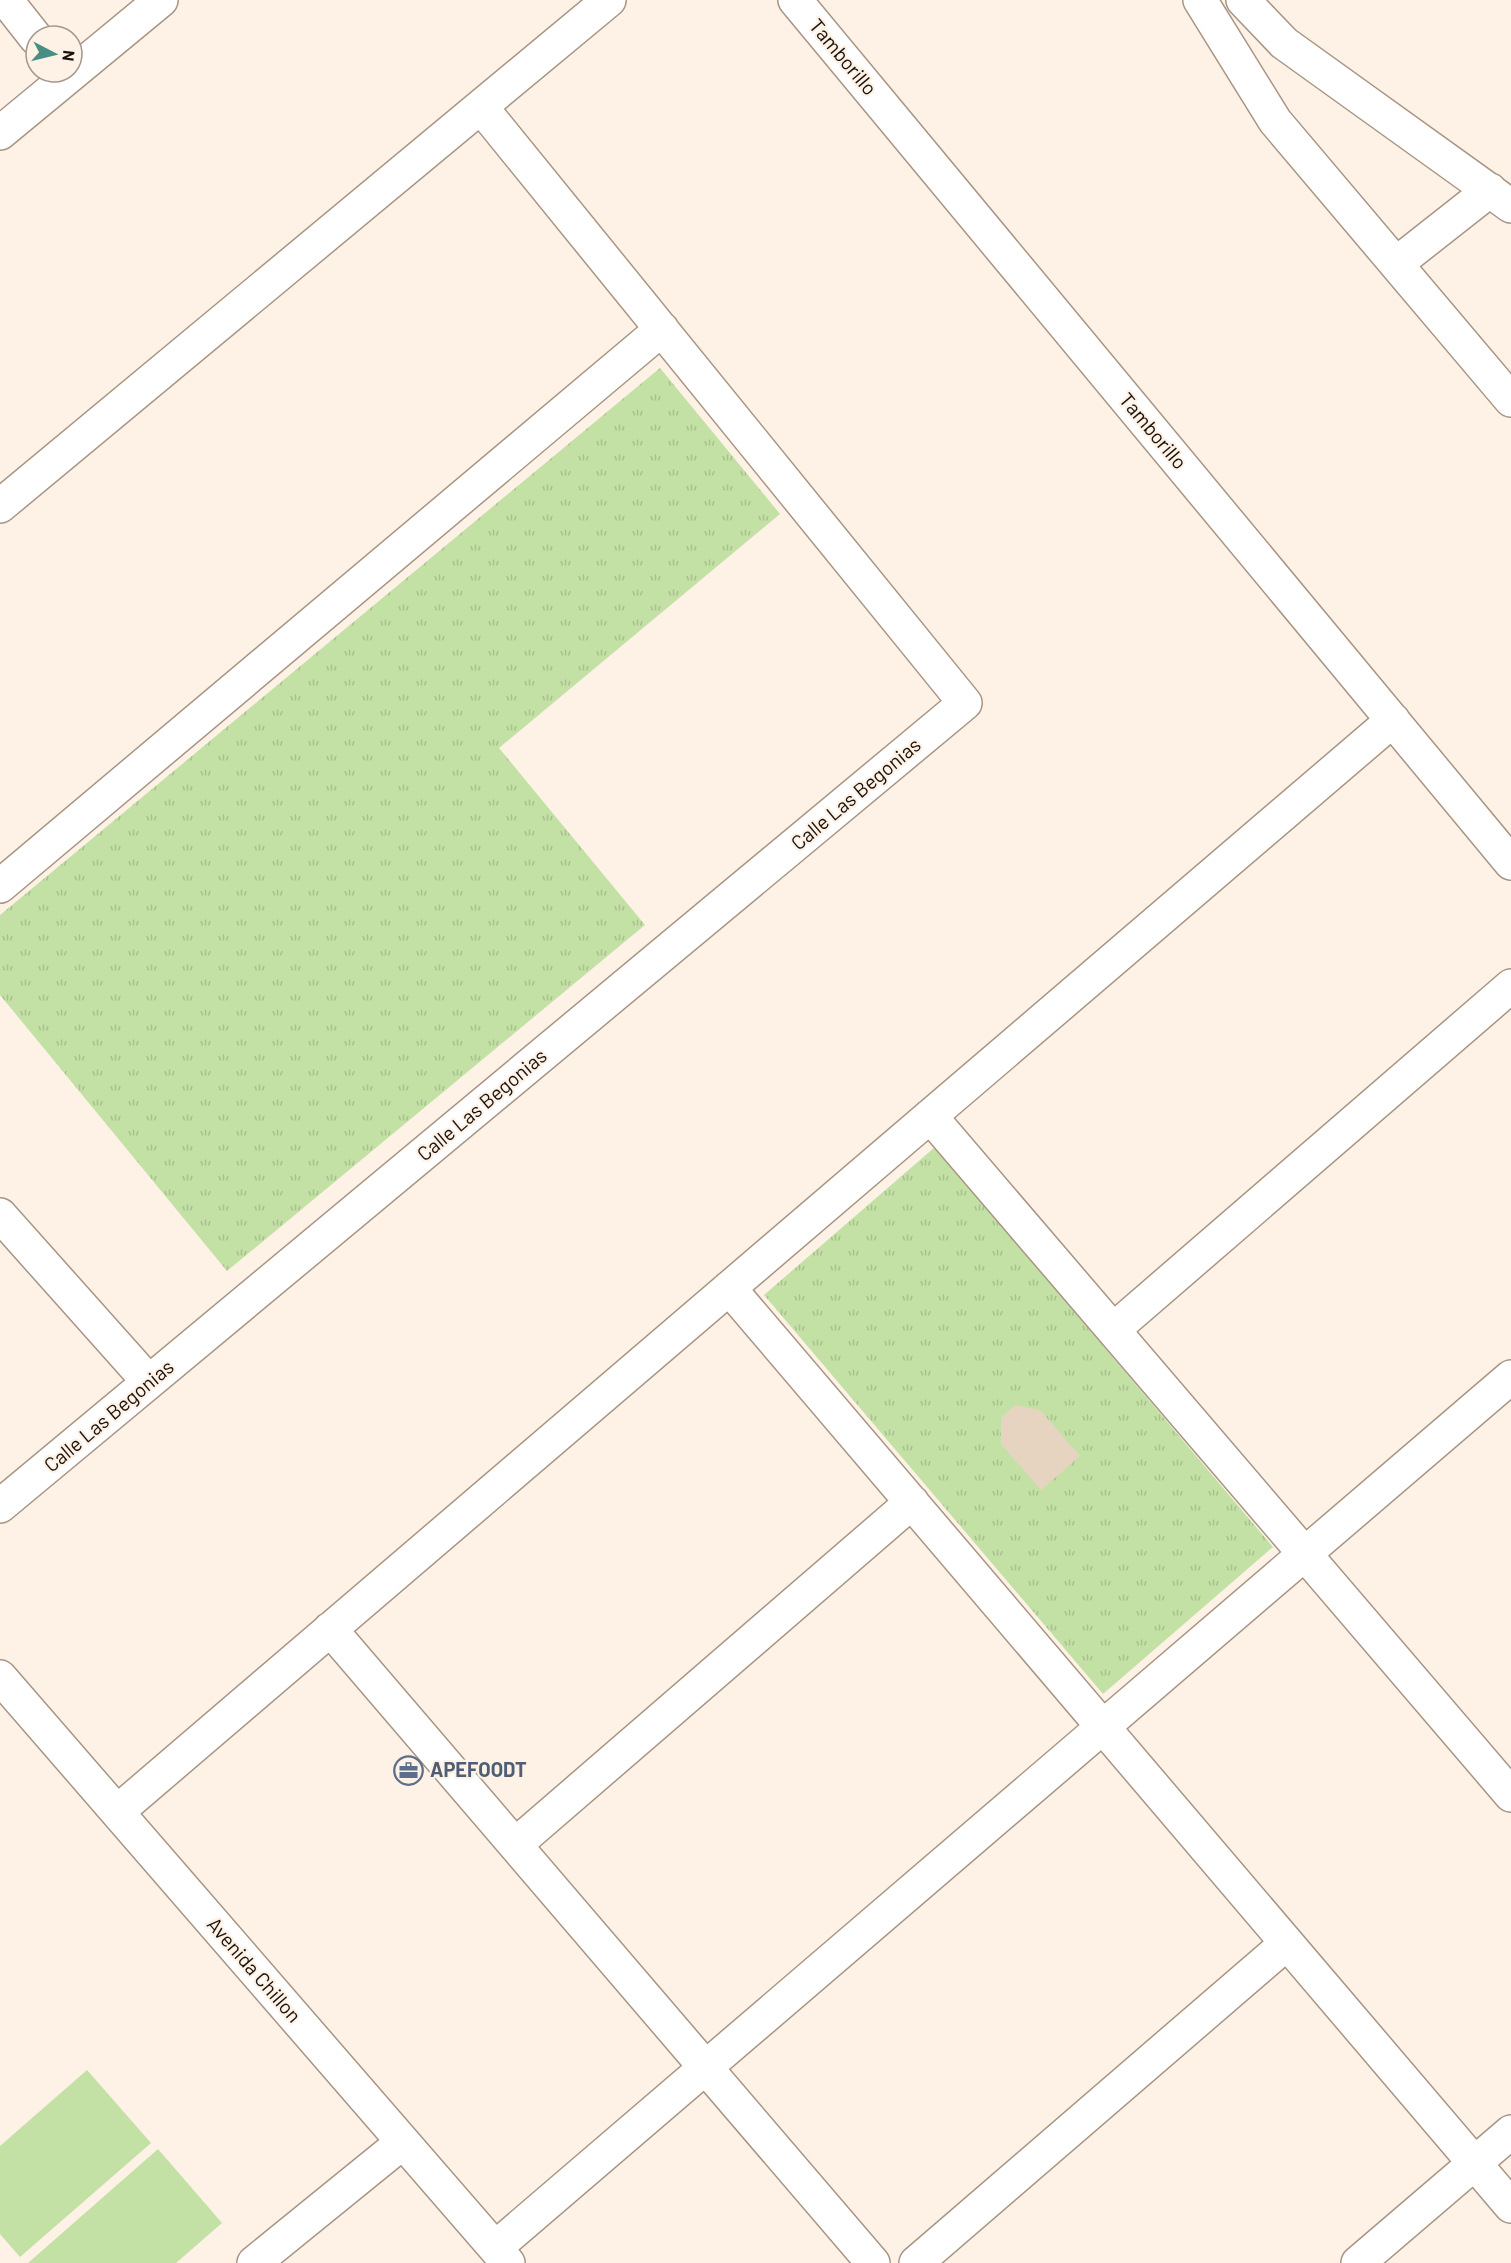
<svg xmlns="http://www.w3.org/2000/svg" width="1511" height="2263" viewBox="0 0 1511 2263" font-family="Barlow,sans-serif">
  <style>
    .grass { fill: #c4e1a5 }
    .park { fill: url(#park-tufts) }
    .building { fill: #e7d4c0 }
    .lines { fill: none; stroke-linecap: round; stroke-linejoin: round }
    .minor-casing { stroke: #a89583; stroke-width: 36 }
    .minor { stroke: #fff; stroke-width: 33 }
    .labels { text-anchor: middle; stroke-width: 4.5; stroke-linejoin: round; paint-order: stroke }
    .street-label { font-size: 20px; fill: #19120b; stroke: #fef1e6 }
    .service-label { font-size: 20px; font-weight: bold; fill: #4e5e75; stroke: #fef1e6; text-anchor: start }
  </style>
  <defs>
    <pattern id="park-tufts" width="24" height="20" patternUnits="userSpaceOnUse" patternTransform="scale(1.5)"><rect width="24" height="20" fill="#c4e1a5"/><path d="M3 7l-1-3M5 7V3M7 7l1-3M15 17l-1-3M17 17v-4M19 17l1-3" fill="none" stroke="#a8c08d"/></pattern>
  </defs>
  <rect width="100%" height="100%" fill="#fef1e6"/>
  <!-- grass -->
  <path class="grass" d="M87,2070L151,2143L20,2257L0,2234V2146Z
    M158,2149L222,2223L176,2263H28Z"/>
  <!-- park -->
  <path class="park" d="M660,368L780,514L499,748L645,925L227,1271L0,995V915Z
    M935,1147L1273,1547L1103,1694L764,1295Z"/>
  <!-- building -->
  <path class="building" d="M1015,1405L1040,1410L1080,1456L1041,1490L1001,1444V1418Z"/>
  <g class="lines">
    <defs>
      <path id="minor" d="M6,0L36,38
        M795,0L1511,863
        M1200,0L1275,121L1511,400
        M1243,0L1284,43L1511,206
        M0,133L161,0
        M1396,264L1490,190
        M0,506L609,0
        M0,886L662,329
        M930,1116L1511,1795
        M0,1215L149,1382
        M729,1288L1511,2206
        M1113,1330L1511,986
        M0,1506L965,703L481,107
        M330,1629L873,2263
        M0,1677L508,2263
        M117,1812L1393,720
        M515,1845L912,1502
        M495,2248L1511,1377
        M254,2263L403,2142
        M916,2263L1287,1943
        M1358,2263L1511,2132"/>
    </defs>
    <!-- minor casing -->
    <use href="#minor" class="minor-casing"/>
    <!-- minor -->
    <use href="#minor" class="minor"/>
  </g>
  <!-- icons -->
  <defs>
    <symbol id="office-ring" viewBox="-11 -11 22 22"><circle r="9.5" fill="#fef1e6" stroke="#5c6f8a" stroke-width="1.5"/><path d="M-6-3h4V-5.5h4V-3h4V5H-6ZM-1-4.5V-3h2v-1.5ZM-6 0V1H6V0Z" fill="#5c6f8a"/></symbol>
  </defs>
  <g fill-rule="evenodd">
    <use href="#office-ring" x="392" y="1754" width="33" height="33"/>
  </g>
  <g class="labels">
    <!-- street labels -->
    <g class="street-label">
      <text transform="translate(843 57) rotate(50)" y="7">Tamborillo</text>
      <text transform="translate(1153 431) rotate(50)" y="7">Tamborillo</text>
      <text transform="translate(856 794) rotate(-40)" y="7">Calle Las Begonias</text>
      <text transform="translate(482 1105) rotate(-40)" y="7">Calle Las Begonias</text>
      <text transform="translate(109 1416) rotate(-40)" y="7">Calle Las Begonias</text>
      <text transform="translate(254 1970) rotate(49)" y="7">Avenida Chillon</text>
    </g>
    <!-- service labels -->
    <g class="service-label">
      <text x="430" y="1777">APEFOODT</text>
    </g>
  </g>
  <!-- north arrow -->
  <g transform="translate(54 54) rotate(97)"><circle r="28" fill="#fef1e6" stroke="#a2988e" stroke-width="1.5"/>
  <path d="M0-4.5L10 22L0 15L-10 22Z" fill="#488e84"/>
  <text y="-9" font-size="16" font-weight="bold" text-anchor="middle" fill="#19120b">N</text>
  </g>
</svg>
